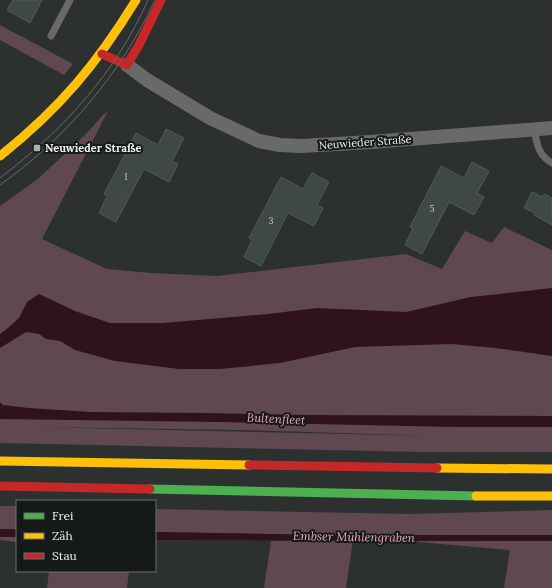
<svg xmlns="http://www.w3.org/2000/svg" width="552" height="588" viewBox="0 0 552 588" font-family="Lora,serif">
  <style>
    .green { fill: #5f494e; fill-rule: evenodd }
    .water { fill: #30121b }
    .building { fill: #3e4845; stroke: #545957 }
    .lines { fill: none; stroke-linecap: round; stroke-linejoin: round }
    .lane { stroke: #686a6a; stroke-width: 7 }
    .street { stroke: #686a6a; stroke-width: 14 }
    .fast { stroke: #4caf50; stroke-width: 9 }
    .slow { stroke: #ffc107; stroke-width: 9 }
    .jam { stroke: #c62828; stroke-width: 9 }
    .tram { stroke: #666867; stroke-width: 1 }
    .poi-dot { fill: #a9afac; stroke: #151a18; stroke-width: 1.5 }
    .labels { text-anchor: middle; stroke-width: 4; stroke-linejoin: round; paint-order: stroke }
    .number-label { font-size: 9px; fill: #c1c8c5 }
    .street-label { font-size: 11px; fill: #edf3f0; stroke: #151a18 }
    .poi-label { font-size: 11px; font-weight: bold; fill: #edf3f0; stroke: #151a18; text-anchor: start }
    .water-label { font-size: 12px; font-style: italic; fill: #eea7b8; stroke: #151a18 }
  </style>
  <rect width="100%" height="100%" fill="#2c312f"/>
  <!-- green -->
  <path class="green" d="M0,25L73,64L64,75L0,40Z
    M108,111L42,239L107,269L151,273L217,276L406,254L442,269L465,231L492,243L504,227L552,250V452H422L0,443V206L39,178L86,134L104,114ZM35,427L243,430L434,436Z
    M0,506H17V529H0Z
    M155,509L410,514L552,510V535H328L155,532Z
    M0,537H17V542L0,540Z
    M353,540L346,588H264L271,541Z
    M407,541H552V588H504L510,550Z
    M49,571H129L127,588H47Z"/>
  <!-- water -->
  <path class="water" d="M552,288V356L495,348L452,344L355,347L280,363L220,369H179L115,361L75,350L60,341L46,339L39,334L26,332L0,348V334L8,328L19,318L27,302L39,294L75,311L110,323H163L268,314L317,308L406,312L471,297Z
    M0,402L3,405L28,408L91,412L203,413L306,415L552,416V427H456L219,422L0,419Z
    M0,529H17V537H0Z
    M155,532L328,535H552V541L155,540Z"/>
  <!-- building -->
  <path class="building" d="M13,0H42L30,23L7,10Z
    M166,129L184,138L172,161L178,164L169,182L144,169L116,222L99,213L107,196L104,194L136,133L158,145Z
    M472,162L489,171L477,193L484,197L474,215L449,202L422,254L405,245L413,228L410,227L441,166L464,178Z
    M312,173L329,182L317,205L323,208L314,226L288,213L261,266L244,257L252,240L249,238L281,177L303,189Z
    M532,192L542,197L544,194L552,198V225L534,215L535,213L524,208Z"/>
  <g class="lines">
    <!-- lane -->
    <path class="lane" d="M51,36L70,0
      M534,129C537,144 538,155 552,163"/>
    <!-- street -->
    <path class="street" d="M127,65L147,80L210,118L259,141L280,145L301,146L371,142L552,128"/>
    <!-- fast -->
    <path class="fast" d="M150,489L476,496"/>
    <!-- slow -->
    <path class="slow" d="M0,156C59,109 97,64 136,0
      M0,461L249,465
      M437,468L552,469
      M476,496H552"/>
    <!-- jam -->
    <path class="jam" d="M102,54L127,65L139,45L161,0
      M249,465L437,468
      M0,486L150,489"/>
    <!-- tram -->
    <path class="tram" d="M0,178C63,130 116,73 148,0
      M0,185C67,137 120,75 155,0"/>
  </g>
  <!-- markers -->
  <rect class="poi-dot" x="33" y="144" width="8" height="8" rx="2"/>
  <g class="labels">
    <!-- number labels -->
    <g class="number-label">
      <text x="126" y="180">1</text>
      <text x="432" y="212">5</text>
      <text x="271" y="224">3</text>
    </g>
    <!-- street labels -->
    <g class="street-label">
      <text transform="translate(365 142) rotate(-4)" y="4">Neuwieder Straße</text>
    </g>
    <!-- poi labels -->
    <g class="poi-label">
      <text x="45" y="152">Neuwieder Straße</text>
    </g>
    <!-- water labels -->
    <g class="water-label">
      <text transform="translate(276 419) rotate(3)" y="4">Bultenfleet</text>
      <text transform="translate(354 537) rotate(1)" y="4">Embser Mühlengraben</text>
    </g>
  </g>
  <!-- legend -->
  <rect x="16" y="500" width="140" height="72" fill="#151a18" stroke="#6b716e"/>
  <rect x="24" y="513" width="20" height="6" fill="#4caf50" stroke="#6b716e"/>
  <text x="52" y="520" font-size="12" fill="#edf3f0">Frei</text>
  <rect x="24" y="533" width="20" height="6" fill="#ffc107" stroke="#6b716e"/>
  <text x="52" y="540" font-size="12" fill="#edf3f0">Zäh</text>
  <rect x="24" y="553" width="20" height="6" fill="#c62828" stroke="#6b716e"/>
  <text x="52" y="560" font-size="12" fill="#edf3f0">Stau</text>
</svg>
